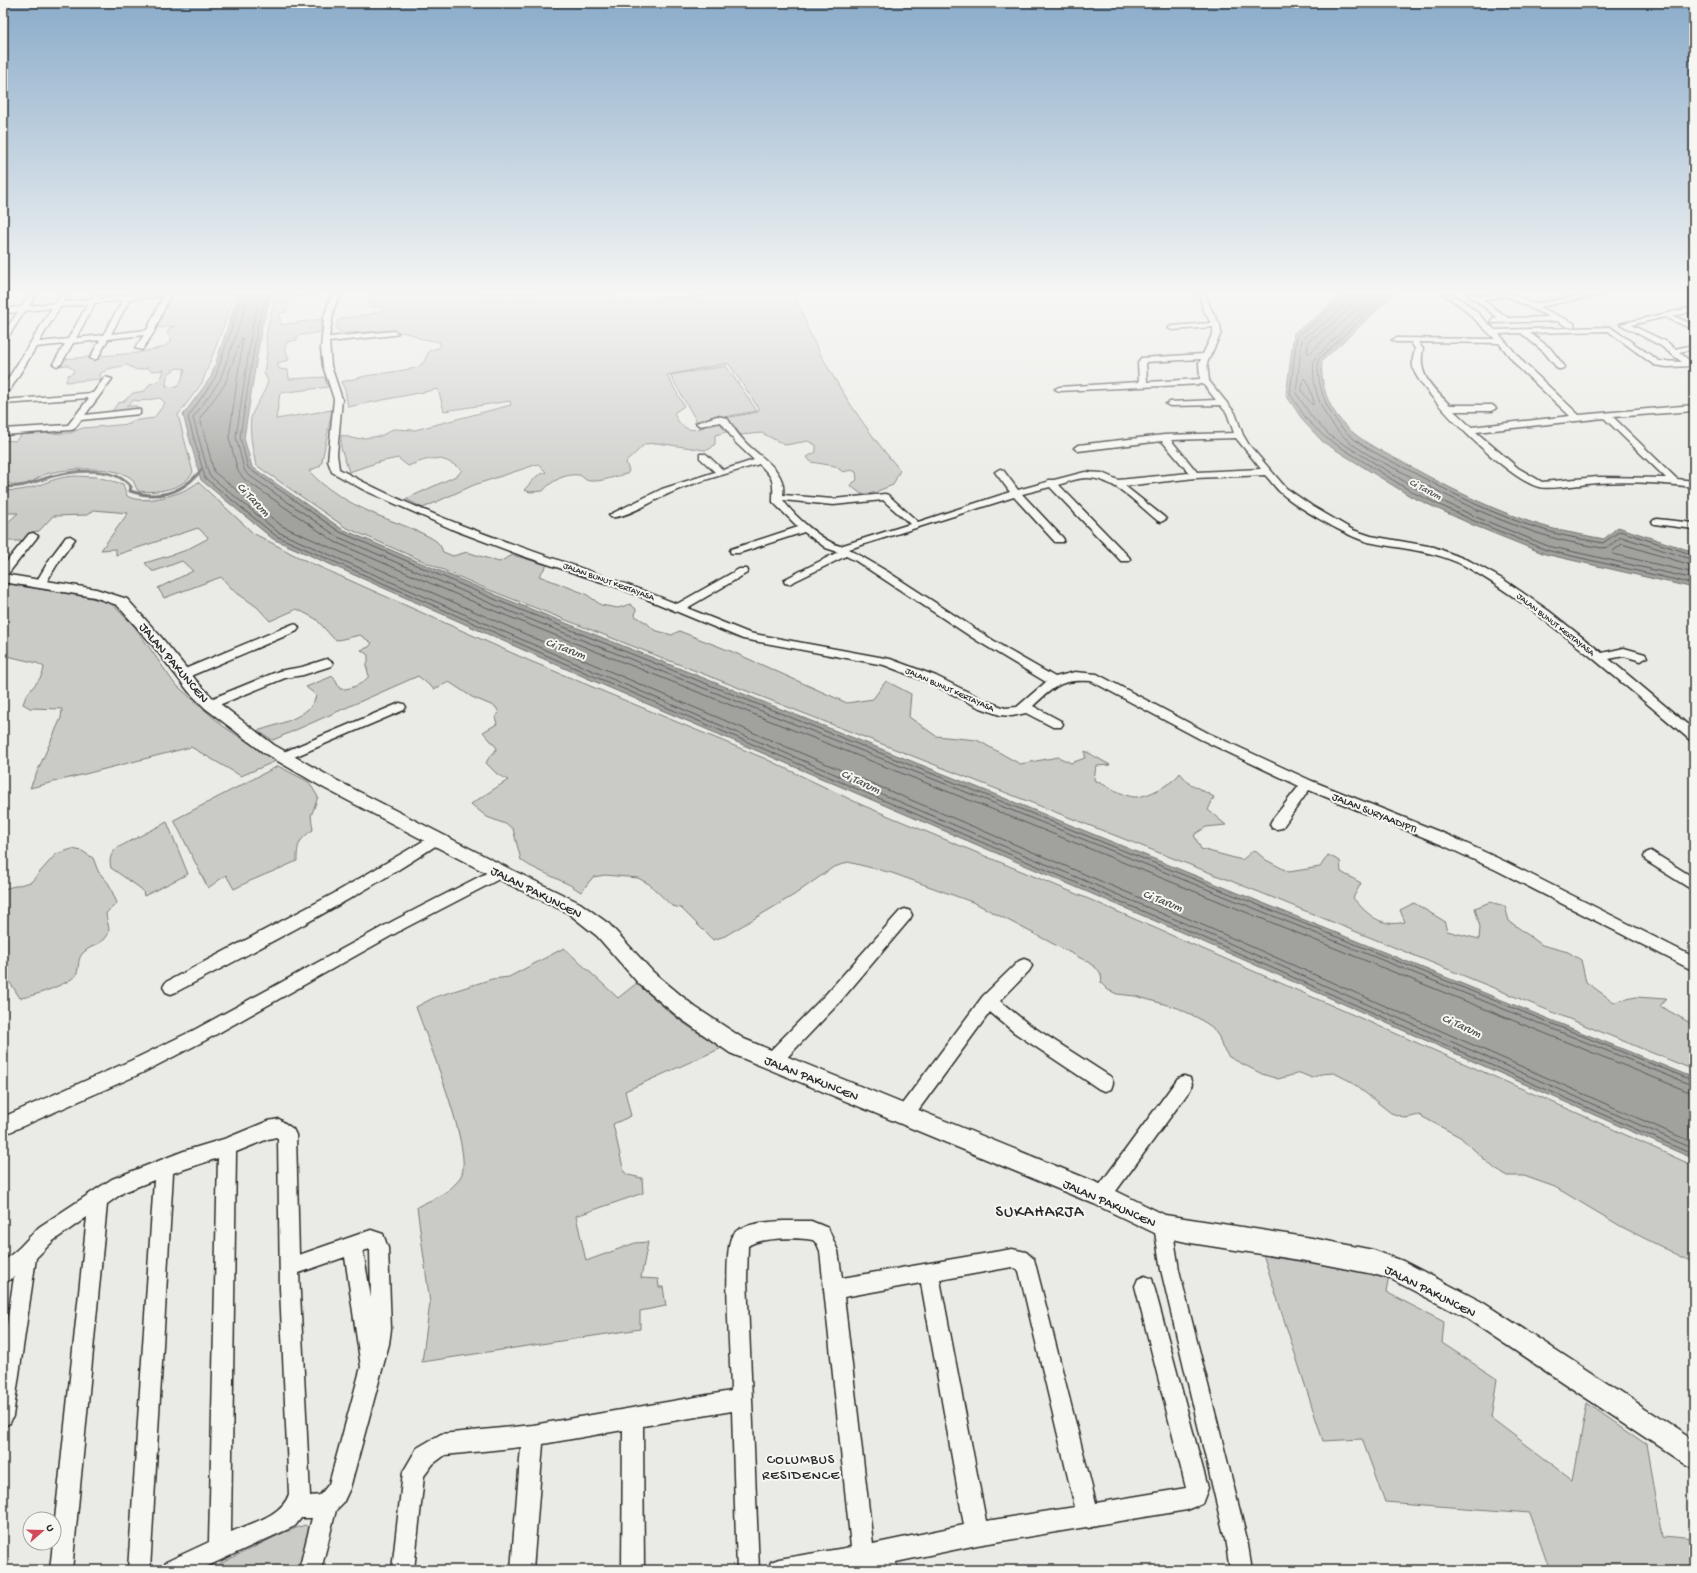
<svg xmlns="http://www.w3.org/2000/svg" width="1697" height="1573" viewBox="0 0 1697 1573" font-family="'Gochi Hand',sans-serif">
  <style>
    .green { fill: #cacac7; stroke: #7a7a79; fill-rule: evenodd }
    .water { fill: #a1a19e; stroke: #727270 }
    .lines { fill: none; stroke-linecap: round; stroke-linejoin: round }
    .shore { stroke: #5a5a59; stroke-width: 1 }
    .stream { stroke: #727270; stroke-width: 3 }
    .minor-casing { stroke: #2b2b2b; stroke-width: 3 }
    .tertiary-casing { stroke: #2b2b2b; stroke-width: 3 }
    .minor { fill: #f6f6f2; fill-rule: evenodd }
    .tertiary { fill: #f6f6f2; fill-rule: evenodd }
    .labels { text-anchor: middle; stroke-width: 4; stroke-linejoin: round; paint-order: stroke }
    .far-street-label { font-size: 9px; fill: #2b2b2b; stroke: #f6f6f2 }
    .far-water-label { font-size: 10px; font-style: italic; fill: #545453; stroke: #f6f6f2 }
    .street-label { font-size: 11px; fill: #2b2b2b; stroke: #f6f6f2 }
    .water-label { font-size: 12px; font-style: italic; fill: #545453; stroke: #f6f6f2 }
    .near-street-label { font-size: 13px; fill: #2b2b2b; stroke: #f6f6f2 }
    .near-neighbourhood-label { font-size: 14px; letter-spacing: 1px; fill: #2b2b2b; stroke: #f6f6f2 }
    .near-quarter-label { font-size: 16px; letter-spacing: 1px; fill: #2b2b2b; stroke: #f6f6f2 }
  </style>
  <rect width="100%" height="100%" fill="#eaeae6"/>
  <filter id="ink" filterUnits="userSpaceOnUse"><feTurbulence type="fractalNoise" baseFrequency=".025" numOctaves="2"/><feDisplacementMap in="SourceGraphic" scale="8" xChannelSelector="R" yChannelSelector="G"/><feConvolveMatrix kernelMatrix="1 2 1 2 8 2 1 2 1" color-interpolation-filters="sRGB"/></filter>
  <g filter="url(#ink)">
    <!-- green -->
    <path class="green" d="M172,293H236L202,383L178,415L193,472C184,490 156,493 138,491C135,487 135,482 131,478C113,465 66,468 46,474C37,477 29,486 21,486C15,486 7,483 3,480V440L15,441L23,434L70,433L83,428L130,424L132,421L154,418L165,403L160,398L140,401L134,400L126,406H137L134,411L110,414L118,403L123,402L133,393L145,391L150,384C160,381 161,380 164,370L151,371L148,368L137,370L127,365L108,369L100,374L101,379L66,382L68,375L73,373L74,370L67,365L60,366L64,359L137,353L164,347L172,340L167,333L170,328L175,326L156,328ZM177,368L185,369L181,381L177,387L166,386C168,372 165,376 177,368Z
      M276,293H332L282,298V302H287L288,307L286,312L279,314L281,325L321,319V332L297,336V340L287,342L285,347L289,360L277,363L279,369L288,370L289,379L324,377L328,387L280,393L276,419L332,410L322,461L320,466L309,471C325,489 348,502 370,512C384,519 432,534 439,544C441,546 442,550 443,552L453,556L467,552L499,562L513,555L547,565L539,576L586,594L601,605L618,608L630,604L636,609L635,616L647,623L654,630L672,635L679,631L733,652L847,703L873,699L886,681L911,694L909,717L936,736L977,740L1020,764L1058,757L1071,763L1085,758V751L1110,765L1096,766L1094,780C1103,784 1126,797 1134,797C1146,798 1174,783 1180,773L1189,783L1214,797L1208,810L1226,825L1206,827L1194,835L1201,849L1242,860L1254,850L1266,860L1289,872L1320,867L1328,855L1340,861L1341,872L1361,883L1353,898C1368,915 1381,928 1405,922L1400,910L1414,903L1444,921L1447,931L1479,939L1480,927L1475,908L1490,902L1505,906L1509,921L1542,945L1568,952L1581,960L1586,982L1614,1002L1636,997L1666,999L1660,1006L1694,1025V1070L1259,892L487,589L345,527L256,465C253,452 247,423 253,412C258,401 265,393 268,381L264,373L267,353L266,335Z
      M366,293H612L618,303L670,297L678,299L724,293H792C803,309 804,323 813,340C837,386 866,431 900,470L893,485L870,494H861L850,485L857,480L856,472L851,470L843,472L835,466L811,462L807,457L816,452V445L808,441L785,445L762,433L740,435L725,418L758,412L759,409L729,364H724L667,375L684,406L674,413C679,426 689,434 704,427L703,424L716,421L720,423L726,432L715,435V444L710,449L705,450L657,443L645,444L626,462L629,471L627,474C615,476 602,482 590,481C585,481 583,476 579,475C566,473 551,481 543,491L530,492L524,490L537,476L546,472L538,464L474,485L423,508L406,499L458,475L462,470C440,454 432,457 408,466L398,458L379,462L349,472L341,448V435L355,439L381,436L393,429L415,430L511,405L510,401L444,411L438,389L348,407L345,390L341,382L366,376L417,368L424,362L429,351L440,347V342L418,338L414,335L395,331L344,333L337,330V321L339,319L371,314L382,310V307L370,306L368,303L371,295Z
      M726,366L757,411L697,422L670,375Z
      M75,476L97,477L123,484L127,496C143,506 185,494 198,482L253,533L302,559L530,661L766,759L862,805L1091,900L1584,1116L1694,1166V1263L1622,1227L1555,1187L1524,1176H1507L1495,1169L1460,1137L1419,1115L1406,1118L1391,1113L1350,1081L1334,1073L1321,1074L1312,1078L1300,1073L1278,1079L1262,1074L1229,1057L1222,1047L1219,1037L1212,1027L1198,1018L1178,1008L1135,996L1117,994L1108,990L1101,983C1104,972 1096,968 1088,962L975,903L892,873L848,862L832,868L794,895L725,936L713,940L681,908L672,906L649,884L638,878L605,875L593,877L581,892L570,885L530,866L521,860L513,829L508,825L487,817L471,804L508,780L497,774L486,763C488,757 494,754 497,748L483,732L497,724L495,717L499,713L496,707L472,697L449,682L434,689L418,676L273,740L257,731C275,725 313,717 316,695L306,687L333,676L340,689C350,690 363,684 369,676L366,665L368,662V655L361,650L369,647L372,643L360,635L338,640L334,639L316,619L297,609L270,621L257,607L234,591L221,577L164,598L158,588L193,571L182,561L155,571H152L145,563L184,551L207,539L208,537L198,528L116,555V549L101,550L128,513L94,510L87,515L53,516L39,531L32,532L23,541H3V527L18,513H3V490C31,494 48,477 75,476Z
      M3,583L87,597L111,603L135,627L174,683L223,726L276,761L241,776L191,747L30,788L61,718L62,709L30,708L23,704C27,688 43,682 44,667L37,663L3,655Z
      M278,766L309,782L318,797L311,816L313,830C299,839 297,845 297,861C276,871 254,878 234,889L226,875L208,888L174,820Z
      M167,822L188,874L144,896L143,891L140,888L111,868C109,859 110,855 117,848Z
      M72,849L82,851L93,858L98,871L109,884L117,903L106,913C106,919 109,924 109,931C107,944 89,945 82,954C76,961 81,971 74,977C65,985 32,997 20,998L9,981L3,984V889L31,882L56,854Z
      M564,948L618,998L637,983C666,1010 688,1030 724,1047L625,1091L631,1116L613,1124L624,1172L628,1175L642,1178L643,1193L576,1216L586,1261L635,1243L648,1242L641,1278L658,1279L659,1287H663L666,1306L640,1311V1329L422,1362L430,1303L417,1207C432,1199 453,1192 461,1176C474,1152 426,1036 416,1007L435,997L457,990L492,979L509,977Z
      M1263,1254L1354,1267L1389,1277L1386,1292L1444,1322L1442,1343L1497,1379L1491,1418L1573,1480L1587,1403L1647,1445L1663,1536L1694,1539V1570H1550L1530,1513L1385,1502L1362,1439L1323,1441Z
      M305,1525L311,1529L301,1570H207L285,1532Z"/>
    <!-- water -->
    <path class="water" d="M239,293H272L262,325L244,438L252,467L342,529L503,598L994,794L1694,1078V1159L1174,929L589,679L273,539L201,480L183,415L211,377Z
      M1343,293H1393L1386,302L1322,361C1320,384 1328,408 1345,425C1361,442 1385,453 1406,464C1452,490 1510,519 1562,531C1576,534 1590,536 1604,539L1618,527L1694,552V588L1545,554L1473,525L1410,496L1323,442L1304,422L1286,395L1294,333L1319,315Z"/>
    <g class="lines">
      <!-- shore -->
      <path class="shore" d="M243,293L215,378L188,417L205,478L276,536L591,675L1175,925L1694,1155
        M248,293L243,315L220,380L193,418L209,475L278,532L593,671L1177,920L1694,1149
        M262,293L253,323L236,437L244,469L247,474L338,537L499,607L991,802L1694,1086
        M268,293L258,324L240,437L248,468L340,532L501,602L993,798L1694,1081
        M1346,293L1344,297L1321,318L1297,336L1290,394L1307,420L1326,438L1412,492L1474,521L1546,550L1694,584
        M1351,293C1344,315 1318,325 1302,339L1296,393L1311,416L1329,435L1415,488L1476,517L1548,546L1694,579
        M1357,293C1351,315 1326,328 1308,341L1307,353H1310L1374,293
        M1381,293L1314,359C1311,386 1320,411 1338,431C1355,450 1380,461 1402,472C1451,499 1503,524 1557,539C1572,543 1587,545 1602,548L1608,547L1621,537L1694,560
        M1388,293L1318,360C1317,385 1325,408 1341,427C1358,446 1383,457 1405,468C1449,492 1493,515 1541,529C1561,536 1582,539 1603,543L1620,531L1694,555
        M1304,379L1307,380L1314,402L1312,405L1302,391Z
        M1694,566L1622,544L1612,552L1613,554L1694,573
        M1694,1092L1687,1091L989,808L497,612L335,542L244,479L238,471L229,438L243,338L241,339L225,384L200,418L214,472L282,526L595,665L1180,915L1694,1143"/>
      <!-- stream -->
      <path class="stream" d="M3,486C22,489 35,481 53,476C76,470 115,466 131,487L130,491C160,501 183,493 202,469"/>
      <defs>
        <path id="minor" d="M31,293H37L29,306L55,303L62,293H68L63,302L91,299L96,294L99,296L98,299L125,296L127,293H133L132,295L171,293L154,332L142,350L135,348L144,335L108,339L98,358L94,360L90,358L100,340L73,343L61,364L57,366L53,364L65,344L36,347L10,390L3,391V387L52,308L25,311L6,340H3V333L18,312L3,313V309L21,307ZM163,296L147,330L111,334L130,299ZM123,300L103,335L76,338L95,303ZM88,304L68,339L39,342L60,307Z
          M335,293H341L334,308L329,337L394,331L398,333L394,335L329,342L331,366L342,399L337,454L339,469C447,529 564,558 677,604L739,569H747L748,571L747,573L687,608L749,633L890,659L936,676L986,701L1005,708L1017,707L1046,682L976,640L856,561L846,556L789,584L785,583L784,581L785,579L838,552L826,548L804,532L739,553H731L730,551L731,549L798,527L773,502C773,482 776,480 759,464C724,475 686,483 654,501C645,506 620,519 611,517L609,515L662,489L715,472L700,458V454H706L723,470L754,460L736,443L721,422L700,426L696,423L717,416L727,418C733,427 738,435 746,443C759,457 787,470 783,495L833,499L885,494L888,495L918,522L1010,492L995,472L1000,469L1003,470L1018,490L1047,482L1048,480H1054L1085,472L1102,473L1118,480L1189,473L1162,441L1078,451L1074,448L1078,445L1164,435L1234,433L1227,413L1220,405L1170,406L1166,404L1170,402L1216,400L1203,384L1059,391L1055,389L1059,387L1139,382L1138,363L1141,358L1203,354L1213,333V327L1172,330L1168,328L1172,326L1211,323L1203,309L1199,293H1205L1211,309L1220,325L1221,333L1207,363L1209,381L1235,413L1243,435L1249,445L1286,488L1312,506L1353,530L1371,536L1434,547L1470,561L1504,580L1549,611L1602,653L1624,648L1645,654L1647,657L1641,661L1624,656L1609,659L1694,730V741L1690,740C1659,713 1626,686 1595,660C1551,625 1514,594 1465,566C1434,550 1401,549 1368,542C1348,537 1294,506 1279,491C1274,486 1270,480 1265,475L1195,478L1125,486L1164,517L1166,519L1161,522L1158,521C1138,505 1114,477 1086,478C1077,478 1067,482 1059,485L1129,557L1130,559L1129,561H1121L1050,487L1022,494L1063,538L1064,540L1063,542H1055L1014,497L849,549L888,572L1008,650L1055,677L1075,672L1097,674L1208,733L1312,781L1450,836L1506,862L1694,957V971L1496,870L1440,844L1309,790L1282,828L1277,829L1272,828L1270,824L1272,820L1299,786L1200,739L1091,681C1060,679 1055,686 1033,706L1061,721L1063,724L1061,727H1053L1026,713L1012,716L1000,715L978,707L928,682L884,665L743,639L620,588L523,556L454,530L364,490L332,472L328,461L334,399L323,366L321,349L324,317L330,299ZM1201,359L1199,363L1200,379L1147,382L1146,362ZM1236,438L1261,469L1197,472L1171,440ZM783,500L833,505L883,500L910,524L840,546C822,541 793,515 783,500Z
          M1442,293C1461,293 1481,317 1495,330L1610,327L1659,361L1682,362L1661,346L1620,324L1694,307V311L1673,316L1694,325V330L1665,317L1631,325L1667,342L1675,349L1694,345V349L1679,352L1691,362H1694V366L1667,367L1654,365L1608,331L1530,333L1550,348L1565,367L1561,369H1558L1544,352L1521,333L1499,334L1524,363L1579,415L1694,405V411L1613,417L1677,479L1694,481V487C1662,483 1629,481 1597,483C1584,484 1549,490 1539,487C1509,480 1429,401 1415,373C1411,365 1413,357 1415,349L1411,342H1396L1392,340L1396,338L1495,339L1461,306ZM1418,342L1499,343L1518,367L1570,416L1471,427L1454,411H1492L1496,408L1492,405H1450C1433,388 1417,375 1423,349ZM1604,418L1666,478L1598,477L1542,482L1518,468L1476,432Z
          M1467,293H1474L1478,296L1510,293L1533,304L1597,293H1609L1539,307L1574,323V327H1568L1557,321L1492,323V319H1499ZM1506,296L1549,317L1508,318L1483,300Z
          M105,377L112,379L85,415L137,409L140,410V414L81,420L74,429L71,430L3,435V429L68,425L89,398L3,404V400L93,393Z
          M1657,519L1694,523V529L1654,524L1652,522L1654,520Z
          M33,533L38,536L7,575L3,576V566L29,534Z
          M70,536L75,539L61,558L44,586L40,587L36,586L35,584L51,557L66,537Z
          M293,624L297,625L299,628L297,631L188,677H180L178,674L180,671Z
          M327,659L333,663L331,666L303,675L285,678L214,707H206L204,704L206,701L279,671L302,667Z
          M400,703L404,704L406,707L404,710L287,760H279L277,757L279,754Z
          M435,834L440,835L442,839L440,843C356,899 266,945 176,992L171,994L166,992L163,987L166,982L333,894Z
          M1651,851L1694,878V891L1646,861L1644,857L1646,853Z
          M500,866L505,868L507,872L505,876L405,928L206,1040L142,1073L3,1135V1117L130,1061L194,1030L395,920Z
          M905,909L910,911L912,915L910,919L838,1004L778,1067L772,1069L766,1067L764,1061L766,1055L826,994L900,911Z
          M1024,959L1029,961L1032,966L1029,971L1000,1001L1027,1023L1111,1077L1113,1083L1111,1089L1105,1091L1099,1089L1015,1033L990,1012L911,1120L905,1122L899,1120L896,1114L899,1108L983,996L1019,961Z
          M1184,1076L1190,1078L1192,1084L1190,1090L1108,1202L1102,1205L1096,1202L1093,1196L1096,1190L1178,1078Z
          M279,1119L293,1129L296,1135L299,1255L371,1230L383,1234L388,1248L391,1329L389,1344L350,1488L343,1503L336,1510L321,1570H299L312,1518H301L295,1526L199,1570H163L166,1562L209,1542L218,1158L173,1173L150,1570H128L154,1180L124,1192L107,1204L72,1570H50L53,1543H54V1529L87,1217L53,1241L36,1258L13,1416L10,1423L3,1426V1349L14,1277L3,1284V1262L20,1247L39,1227L112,1179L184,1151L227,1138L268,1121ZM276,1137L278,1139L280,1288L289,1494C282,1516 251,1523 231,1532L236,1152L268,1139ZM370,1249L371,1298L363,1251ZM345,1257L361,1367L329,1484L320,1495L310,1496L299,1273Z
          M1163,1217L1170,1219L1172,1226L1179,1270L1247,1539L1252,1570H1230L1225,1539L1161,1270L1154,1226L1156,1219Z
          M783,1221H811L828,1228L838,1251L842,1278L1012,1249L1026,1252L1034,1259L1096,1503L1186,1488L1135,1286L1138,1279L1145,1276L1152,1279L1208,1488L1202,1504L1187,1510L1096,1525L1089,1528L1086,1527L977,1545L896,1562V1570H768L771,1562L779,1559L851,1547L820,1251L817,1244L813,1240C798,1237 761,1237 748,1246L747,1278L759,1570H737L732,1411L643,1426L644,1570H622L623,1430L543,1444L533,1570H511L521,1447L445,1455L433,1464L424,1476L414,1570H392L403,1472L417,1448L441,1434L533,1425L731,1391C731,1365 722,1252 732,1236C739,1223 770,1222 783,1221ZM1012,1267L1019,1271L1075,1507L986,1521L940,1280ZM921,1283L964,1525L873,1544L844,1297Z"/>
        <path id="tertiary" d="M3,574L96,589L127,599L161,637L199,684L215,700L274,745L336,780L506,867L580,903L609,924L653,972L695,1007L744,1039L1110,1188L1165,1215L1312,1238L1373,1250L1403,1261L1482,1302L1694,1440V1468L1685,1464L1466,1318L1391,1279L1373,1274L1312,1262L1191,1243L1163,1237L1094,1204L730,1053L681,1019L639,984L597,936L568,913L494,877L324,788L264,753L205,708L189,692L151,643L117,605L94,597L3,582Z"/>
      </defs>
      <!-- minor casing -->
      <use href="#minor" class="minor-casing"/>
      <!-- tertiary casing -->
      <use href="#tertiary" class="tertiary-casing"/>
      <!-- minor -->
      <use href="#minor" class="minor"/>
      <!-- tertiary -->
      <use href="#tertiary" class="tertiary"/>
    </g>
  </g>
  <!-- sky -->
  <linearGradient id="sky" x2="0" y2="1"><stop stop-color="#8bacca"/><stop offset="0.57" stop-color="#f6f6f4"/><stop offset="1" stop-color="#f6f6f4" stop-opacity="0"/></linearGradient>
  <rect width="1697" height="513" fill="url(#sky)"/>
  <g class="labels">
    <!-- far-street labels -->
    <g class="far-street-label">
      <text transform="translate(609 581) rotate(20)" y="3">JALAN BUNUT KERTAYASA</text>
      <text transform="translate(1556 624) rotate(38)" y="3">JALAN BUNUT KERTAYASA</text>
      <text transform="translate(950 689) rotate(24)" y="3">JALAN BUNUT KERTAYASA</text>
    </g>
    <!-- far-water labels -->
    <g class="far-water-label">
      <text transform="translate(1426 488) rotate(27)" y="4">Ci Tarum</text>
    </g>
    <!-- street labels -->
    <g class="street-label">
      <text transform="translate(1375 812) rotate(22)" y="4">JALAN SURYAADIPTI</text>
    </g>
    <!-- water labels -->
    <g class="water-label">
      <text transform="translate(254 499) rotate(46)" y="4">Ci Tarum</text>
      <text transform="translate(566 648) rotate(20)" y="4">Ci Tarum</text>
      <text transform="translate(861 781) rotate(25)" y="4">Ci Tarum</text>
      <text transform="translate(1163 900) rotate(21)" y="4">Ci Tarum</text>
      <text transform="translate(1462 1025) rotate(24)" y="4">Ci Tarum</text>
    </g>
    <!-- near-street labels -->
    <g class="near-street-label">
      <text transform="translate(175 662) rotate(50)" y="5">JALAN PAKUNCEN</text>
      <text transform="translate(537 891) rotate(27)" y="5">JALAN PAKUNCEN</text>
      <text transform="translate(812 1077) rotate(22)" y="5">JALAN PAKUNCEN</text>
      <text transform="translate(1110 1202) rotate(24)" y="5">JALAN PAKUNCEN</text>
      <text transform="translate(1431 1290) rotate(27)" y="5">JALAN PAKUNCEN</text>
    </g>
    <!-- near-neighbourhood labels -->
    <g class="near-neighbourhood-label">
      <text x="801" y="1463">COLUMBUS<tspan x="801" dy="16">RESIDENCE</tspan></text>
    </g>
    <!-- near-quarter labels -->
    <g class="near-quarter-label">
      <text x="1040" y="1216">SUKAHARJA</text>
    </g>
  </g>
  <!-- margin -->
  <rect width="1697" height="1573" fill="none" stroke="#f6f6f2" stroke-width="16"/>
  <rect x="8" y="8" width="1681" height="1557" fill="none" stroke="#2b2b2b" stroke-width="1.5" filter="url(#ink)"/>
  <!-- north arrow -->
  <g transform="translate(42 1531) rotate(70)"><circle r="19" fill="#f6f6f2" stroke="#a5a5a2"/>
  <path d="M0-3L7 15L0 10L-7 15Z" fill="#d1495b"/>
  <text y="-6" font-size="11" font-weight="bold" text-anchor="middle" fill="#2b2b2b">U</text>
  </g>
</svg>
